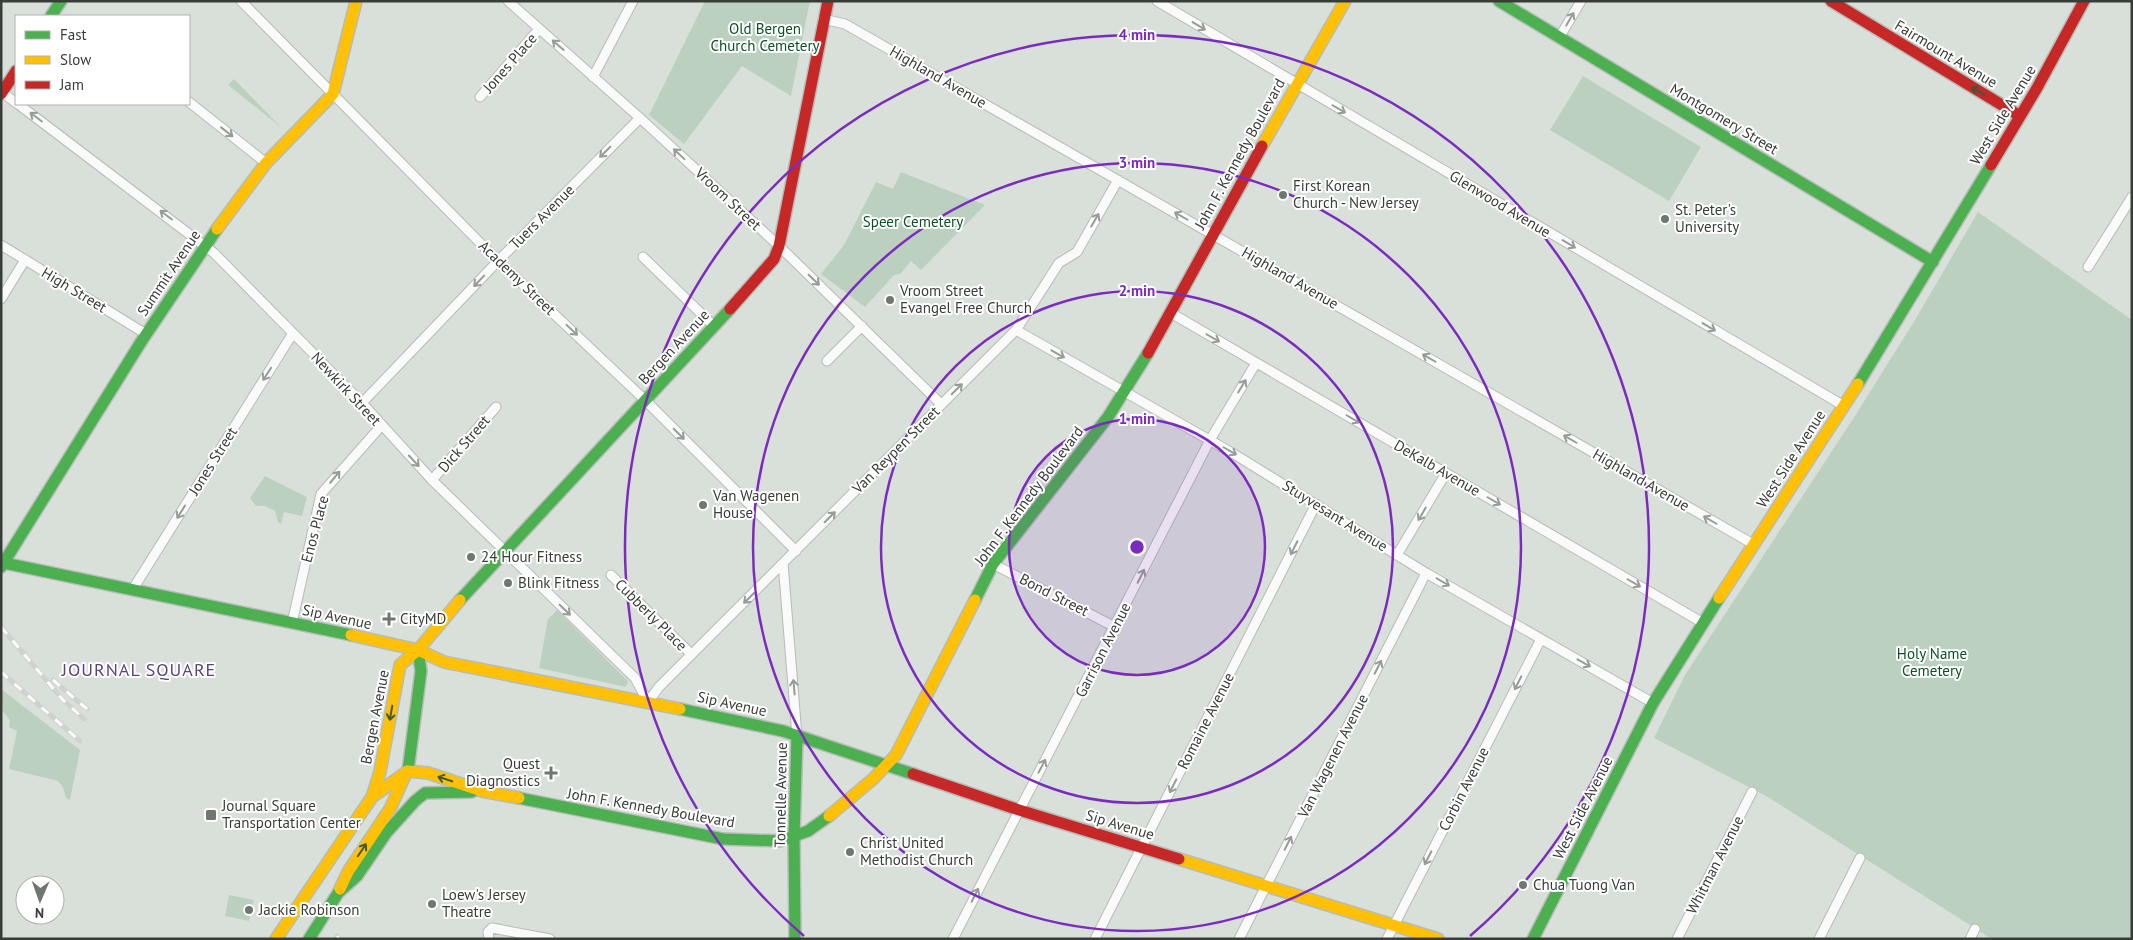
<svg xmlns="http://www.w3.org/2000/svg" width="2133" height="940" viewBox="0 0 2133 940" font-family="'PT Sans',sans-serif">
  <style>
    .green { fill: #bcd0c0 }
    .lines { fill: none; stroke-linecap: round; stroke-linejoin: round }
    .street-casing { stroke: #b6bcb7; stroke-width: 11 }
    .fast-casing { stroke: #b6bcb7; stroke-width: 14 }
    .slow-casing { stroke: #b6bcb7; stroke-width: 14 }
    .jam-casing { stroke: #b6bcb7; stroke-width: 14 }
    .street { stroke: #f9faf9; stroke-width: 9 }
    .fast { stroke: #4caf50; stroke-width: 11 }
    .slow { stroke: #ffc107; stroke-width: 11 }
    .jam { stroke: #c62828; stroke-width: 11 }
    .rail-casing { stroke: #d0d2d0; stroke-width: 5 }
    .rail { stroke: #fff; stroke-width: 3; stroke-dasharray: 9; stroke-linecap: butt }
    .oneway { stroke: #989c98 }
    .oneway2 { stroke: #3d5a3e }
    .ring { fill: none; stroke: #7b2cbf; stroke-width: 2.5 }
    .poi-dot { fill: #707671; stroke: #fff; stroke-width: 2 }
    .labels { text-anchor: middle; stroke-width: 4; stroke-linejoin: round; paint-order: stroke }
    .park-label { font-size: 15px; fill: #0b5124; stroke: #fff }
    .street-label { font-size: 15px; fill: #383d38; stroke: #fff }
    .poi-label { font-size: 15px; fill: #383d38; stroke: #fff; text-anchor: start }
    .quarter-label { font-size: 18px; letter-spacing: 1px; fill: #5a4380; stroke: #fff }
    .centre { fill: #7b2cbf; stroke: #fff; stroke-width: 2.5 }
    .ring-label { font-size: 15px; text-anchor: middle; font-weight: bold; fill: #7b2cbf; stroke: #fff; stroke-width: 4; stroke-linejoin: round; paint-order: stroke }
  </style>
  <rect width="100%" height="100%" fill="#d9e0da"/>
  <!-- green -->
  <path class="green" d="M705,1H810L791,96L742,66L684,144L649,115Z
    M1583,76L1701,147L1669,201L1550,130Z
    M234,79L281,127L282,128L228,85Z
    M901,172L985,205L921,270L911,261L900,274L894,275L865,307L821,274L844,245L876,182L893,189Z
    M1978,212L2132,320V939H1992L1766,796L1654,738L1685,675L1853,419L1915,320Z
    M265,476L307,497L302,516L284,512L281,524L278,522L275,511L265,506H256L250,498Z
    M557,610L628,681L626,687L539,668L548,619Z
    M1,689L80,750L70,800L66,798L63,787L58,781L9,769L17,731L9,727L10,720L1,709Z
    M229,895L254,900L252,908L248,907L247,912L251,913L249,921L225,916Z"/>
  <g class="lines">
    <defs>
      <path id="street" d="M241,1L498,261L645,400L796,551
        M508,1L640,118L779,246L941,404
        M1157,1L1844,406
        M823,19L845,24L1753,544
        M1559,38L1581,1
        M593,77L633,1
        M2,92L16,103
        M480,97L539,29
        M189,102L266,163
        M18,104L214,253L362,403L432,480L635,678L648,702L659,687L1016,330L1059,263L1077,252L1118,180
        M1,245L146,334
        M643,257L714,326
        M2088,267L2132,197
        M1,299L25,260
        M1171,313L1703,623
        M1016,330L1234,454L1426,573L1653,703
        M827,361L862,326
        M362,403L498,261L640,118
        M432,480L496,407
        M1397,555L1446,473
        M783,563L797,736
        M993,564L1115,627
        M611,575L691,654
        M133,589L293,333
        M292,623L321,494L381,426
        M489,939L488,932L492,928L550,939
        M953,939L1210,440L1256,363
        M1095,939L1316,504
        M1239,939L1426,573
        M1387,939L1541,639
        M1677,939L1752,792
        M1819,939L1860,858
        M1970,939L1975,929"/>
      <path id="fast" d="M1499,1L1933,262
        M51,16L61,1
        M1858,384L1991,165
        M4,563L351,635
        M1,567L141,342L217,229
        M460,600L730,309
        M975,600L993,564L1108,417L1148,353
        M680,709L783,731L913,774
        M408,771L421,671L418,650
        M519,798L723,839L780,841L808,831L829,816
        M309,939L338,893L357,876L387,832L415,801L425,793L472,792
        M795,939L794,836L797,736
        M1533,939L1653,703L1719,598"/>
      <path id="slow" d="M1262,146L1345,1
        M217,229L266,163L333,94L356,1
        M1719,598L1858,384
        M351,635L418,650L444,662L680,709
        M372,797L380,772L400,665L418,650L460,600
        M829,816L873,779L896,755L975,600
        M1179,859L1438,939
        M340,889L348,872L390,809L407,771
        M276,939L372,797L408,771L428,773L482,791L519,798"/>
      <path id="jam" d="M1831,1L2020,116
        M1,94L16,71
        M1991,165L2037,88L2084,1
        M730,309L774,259L779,246L828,1
        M1148,353L1262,146
        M913,774L1019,810L1179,859"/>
    </defs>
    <!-- street casing -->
    <use href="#street" class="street-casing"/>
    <!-- fast casing -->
    <use href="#fast" class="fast-casing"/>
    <!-- slow casing -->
    <use href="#slow" class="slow-casing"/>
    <!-- jam casing -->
    <use href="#jam" class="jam-casing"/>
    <!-- street -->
    <use href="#street" class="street"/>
    <!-- fast -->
    <use href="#fast" class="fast"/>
    <!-- slow -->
    <use href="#slow" class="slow"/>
    <!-- jam -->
    <use href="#jam" class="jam"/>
    <defs>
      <path id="rail" d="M1,627L63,700L84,719
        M1,672L80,741
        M53,680L87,709
        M337,936L339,939"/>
    </defs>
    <!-- rail casing -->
    <use href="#rail" class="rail-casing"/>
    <!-- rail -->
    <use href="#rail" class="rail"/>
  </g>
  <!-- one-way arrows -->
  <defs><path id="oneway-shaft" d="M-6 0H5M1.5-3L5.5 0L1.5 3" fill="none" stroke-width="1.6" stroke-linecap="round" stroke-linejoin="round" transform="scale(1.25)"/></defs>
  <g class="oneway">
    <use href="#oneway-shaft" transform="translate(1570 19) rotate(-60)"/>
    <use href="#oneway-shaft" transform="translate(1199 26) rotate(31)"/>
    <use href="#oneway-shaft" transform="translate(558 45) rotate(-139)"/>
    <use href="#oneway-shaft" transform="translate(1339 109) rotate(30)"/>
    <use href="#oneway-shaft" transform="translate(36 117) rotate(-143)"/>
    <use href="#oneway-shaft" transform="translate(227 132) rotate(38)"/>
    <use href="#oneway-shaft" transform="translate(605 152) rotate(135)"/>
    <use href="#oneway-shaft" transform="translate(679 154) rotate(-137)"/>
    <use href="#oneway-shaft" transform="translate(166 215) rotate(-143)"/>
    <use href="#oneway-shaft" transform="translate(1181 216) rotate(-150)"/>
    <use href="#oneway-shaft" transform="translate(1095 220) rotate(-60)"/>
    <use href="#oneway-shaft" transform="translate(1569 244) rotate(31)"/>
    <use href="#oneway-shaft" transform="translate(814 280) rotate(44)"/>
    <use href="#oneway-shaft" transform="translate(479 281) rotate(134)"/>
    <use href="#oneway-shaft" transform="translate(1709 327) rotate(31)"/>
    <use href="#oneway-shaft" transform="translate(572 330) rotate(43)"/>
    <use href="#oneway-shaft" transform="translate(1213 338) rotate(30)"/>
    <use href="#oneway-shaft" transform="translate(1058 354) rotate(29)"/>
    <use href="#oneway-shaft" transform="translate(1429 358) rotate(-150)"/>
    <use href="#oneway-shaft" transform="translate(267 374) rotate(123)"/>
    <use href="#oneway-shaft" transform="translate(1242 386) rotate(-59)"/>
    <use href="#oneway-shaft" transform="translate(957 389) rotate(-45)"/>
    <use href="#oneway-shaft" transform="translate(1353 419) rotate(30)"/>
    <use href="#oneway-shaft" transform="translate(679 434) rotate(45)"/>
    <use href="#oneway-shaft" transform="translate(1570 439) rotate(-150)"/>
    <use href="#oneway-shaft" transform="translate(1230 451) rotate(30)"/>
    <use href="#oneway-shaft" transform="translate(414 461) rotate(47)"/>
    <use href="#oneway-shaft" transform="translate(335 477) rotate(-50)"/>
    <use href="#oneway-shaft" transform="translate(1494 501) rotate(30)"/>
    <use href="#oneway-shaft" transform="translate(181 512) rotate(122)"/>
    <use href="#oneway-shaft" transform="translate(1422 514) rotate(120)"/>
    <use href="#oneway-shaft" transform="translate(830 517) rotate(-45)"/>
    <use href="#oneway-shaft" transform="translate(1710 520) rotate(-150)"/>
    <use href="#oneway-shaft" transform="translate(1294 548) rotate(117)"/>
    <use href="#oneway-shaft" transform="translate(1141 576) rotate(-63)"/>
    <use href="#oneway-shaft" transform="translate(1443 582) rotate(30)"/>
    <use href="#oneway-shaft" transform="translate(1634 583) rotate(30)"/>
    <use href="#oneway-shaft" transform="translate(749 598) rotate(135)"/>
    <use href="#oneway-shaft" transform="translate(565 610) rotate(44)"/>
    <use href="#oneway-shaft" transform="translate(1584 663) rotate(29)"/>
    <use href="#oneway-shaft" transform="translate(1378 667) rotate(-63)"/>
    <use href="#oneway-shaft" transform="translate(1518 683) rotate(117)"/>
    <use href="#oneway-shaft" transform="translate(794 687) rotate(-95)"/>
    <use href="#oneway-shaft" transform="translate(1042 766) rotate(-62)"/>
    <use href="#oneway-shaft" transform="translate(1173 786) rotate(117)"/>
    <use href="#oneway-shaft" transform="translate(1288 843) rotate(-63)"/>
    <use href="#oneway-shaft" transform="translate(1428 858) rotate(117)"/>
    <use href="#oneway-shaft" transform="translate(975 895) rotate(-63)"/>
  </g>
  <g class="oneway2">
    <use href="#oneway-shaft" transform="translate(1978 91) rotate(-149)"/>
    <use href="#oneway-shaft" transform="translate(391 713) rotate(100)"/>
    <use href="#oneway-shaft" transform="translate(445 779) rotate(-162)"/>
    <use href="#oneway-shaft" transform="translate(362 850) rotate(-56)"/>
  </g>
  <!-- distance rings -->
  <circle cx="1137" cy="547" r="128" fill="#7b2cbf" fill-opacity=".12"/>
  <g class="ring">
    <circle cx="1137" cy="547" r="128"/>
    <circle cx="1137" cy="547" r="256"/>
    <circle cx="1137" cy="547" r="384"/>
    <path d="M804 936A512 512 0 1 1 1470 936"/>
  </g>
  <!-- markers -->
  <g class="poi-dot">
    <circle cx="1283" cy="195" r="5"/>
    <circle cx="1665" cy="219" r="5"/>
    <circle cx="890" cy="300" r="5"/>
    <circle cx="703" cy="505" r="5"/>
    <circle cx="471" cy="557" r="5"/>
    <circle cx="508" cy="583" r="5"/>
    <path d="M386.5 611.5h5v5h5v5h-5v5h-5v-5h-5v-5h5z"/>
    <path d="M548.5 765.5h5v5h5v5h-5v5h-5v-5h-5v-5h5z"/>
    <rect x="205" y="809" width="12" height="12" rx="2.5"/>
    <circle cx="850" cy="852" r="5"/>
    <circle cx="1523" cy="885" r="5"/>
    <circle cx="432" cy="904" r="5"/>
    <circle cx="249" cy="910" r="5"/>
  </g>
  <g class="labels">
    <!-- park labels -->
    <g class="park-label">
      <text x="765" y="34">Old Bergen<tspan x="765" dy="17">Church Cemetery</tspan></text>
      <text x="913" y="227">Speer Cemetery</text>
      <text x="1932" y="659">Holy Name<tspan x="1932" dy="17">Cemetery</tspan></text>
    </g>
    <!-- street labels -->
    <g class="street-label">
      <text transform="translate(1946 54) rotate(31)" y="5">Fairmount Avenue</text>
      <text transform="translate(510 63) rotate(-49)" y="5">Jones Place</text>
      <text transform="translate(938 77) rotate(30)" y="5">Highland Avenue</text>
      <text transform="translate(2003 115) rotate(-59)" y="5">West Side Avenue</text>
      <text transform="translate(1724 119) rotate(31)" y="5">Montgomery Street</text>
      <text transform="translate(1240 154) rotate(-61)" y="5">John F. Kennedy Boulevard</text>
      <text transform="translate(728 199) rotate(43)" y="5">Vroom Street</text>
      <text transform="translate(1500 204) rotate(31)" y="5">Glenwood Avenue</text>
      <text transform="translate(542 217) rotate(-45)" y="5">Tuers Avenue</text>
      <text transform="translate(169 273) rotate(-56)" y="5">Summit Avenue</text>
      <text transform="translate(517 278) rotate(44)" y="5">Academy Street</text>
      <text transform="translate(1290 278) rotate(30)" y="5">Highland Avenue</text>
      <text transform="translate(74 290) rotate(31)" y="5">High Street</text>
      <text transform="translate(674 347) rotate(-47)" y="5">Bergen Avenue</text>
      <text transform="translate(346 389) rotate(47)" y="5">Newkirk Street</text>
      <text transform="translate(464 444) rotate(-49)" y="5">Dick Street</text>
      <text transform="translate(896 450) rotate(-45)" y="5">Van Reypen Street</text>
      <text transform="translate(1791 459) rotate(-57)" y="5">West Side Avenue</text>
      <text transform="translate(213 461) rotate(-58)" y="5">Jones Street</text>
      <text transform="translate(1437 468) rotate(30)" y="5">DeKalb Avenue</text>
      <text transform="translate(1641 480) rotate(30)" y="5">Highland Avenue</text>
      <text transform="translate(1029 496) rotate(-53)" y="5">John F. Kennedy Boulevard</text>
      <text transform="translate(1335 516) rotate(32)" y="5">Stuyvesant Avenue</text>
      <text transform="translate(315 529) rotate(-75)" y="5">Enos Place</text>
      <text transform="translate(1054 595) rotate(27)" y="5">Bond Street</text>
      <text transform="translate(651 615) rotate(45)" y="5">Cubberly Place</text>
      <text transform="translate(337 617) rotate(12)" y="5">Sip Avenue</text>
      <text transform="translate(1103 650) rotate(-63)" y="5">Garrison Avenue</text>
      <text transform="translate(732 704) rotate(12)" y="5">Sip Avenue</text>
      <text transform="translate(375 717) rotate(-79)" y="5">Bergen Avenue</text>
      <text transform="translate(1206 721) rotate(-63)" y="5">Romaine Avenue</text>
      <text transform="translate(1333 756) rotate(-63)" y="5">Van Wagenen Avenue</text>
      <text transform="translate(1464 789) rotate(-63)" y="5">Corbin Avenue</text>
      <text transform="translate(781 795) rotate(-89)" y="5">Tonnelle Avenue</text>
      <text transform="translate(651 808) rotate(10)" y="5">John F. Kennedy Boulevard</text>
      <text transform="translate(1583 808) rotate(-63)" y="5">West Side Avenue</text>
      <text transform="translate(1120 825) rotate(17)" y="5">Sip Avenue</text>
      <text transform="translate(1715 865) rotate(-63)" y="5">Whitman Avenue</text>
    </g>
    <!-- poi labels -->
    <g class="poi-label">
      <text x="1293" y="191">First Korean<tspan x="1293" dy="17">Church - New Jersey</tspan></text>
      <text x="1675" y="215">St. Peter's<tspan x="1675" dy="17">University</tspan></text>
      <text x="900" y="296">Vroom Street<tspan x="900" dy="17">Evangel Free Church</tspan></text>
      <text x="713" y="501">Van Wagenen<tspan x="713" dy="17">House</tspan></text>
      <text x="481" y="562">24 Hour Fitness</text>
      <text x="518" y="588">Blink Fitness</text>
      <text x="400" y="624">CityMD</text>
      <text x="540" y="769" text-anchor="end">Quest<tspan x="540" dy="17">Diagnostics</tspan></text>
      <text x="222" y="811">Journal Square<tspan x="222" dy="17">Transportation Center</tspan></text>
      <text x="860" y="848">Christ United<tspan x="860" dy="17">Methodist Church</tspan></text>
      <text x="1533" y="890">Chua Tuong Van</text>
      <text x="442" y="900">Loew's Jersey<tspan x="442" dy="17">Theatre</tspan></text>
      <text x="259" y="915">Jackie Robinson</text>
    </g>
    <!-- quarter labels -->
    <g class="quarter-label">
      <text x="139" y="676">JOURNAL SQUARE</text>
    </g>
  </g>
  <circle cx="1137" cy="547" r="8" class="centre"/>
  <g class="ring-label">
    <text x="1137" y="40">4 min</text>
    <text x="1137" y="168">3 min</text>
    <text x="1137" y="296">2 min</text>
    <text x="1137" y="424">1 min</text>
  </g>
  <!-- border -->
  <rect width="2133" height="940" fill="none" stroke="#383d38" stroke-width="5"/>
  <!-- legend -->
  <rect x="15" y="15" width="175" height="90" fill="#ffffff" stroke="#afb1af"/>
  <rect x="25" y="31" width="25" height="8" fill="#4caf50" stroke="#afb1af"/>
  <text x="60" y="40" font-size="15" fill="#383d38">Fast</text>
  <rect x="25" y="56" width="25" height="8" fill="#ffc107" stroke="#afb1af"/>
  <text x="60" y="65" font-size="15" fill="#383d38">Slow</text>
  <rect x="25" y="81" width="25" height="8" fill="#c62828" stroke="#afb1af"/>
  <text x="60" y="90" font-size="15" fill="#383d38">Jam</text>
  <!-- north arrow -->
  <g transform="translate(40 900) rotate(182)"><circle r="24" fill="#ffffff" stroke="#afb1af"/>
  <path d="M0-4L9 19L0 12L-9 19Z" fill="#707671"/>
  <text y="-8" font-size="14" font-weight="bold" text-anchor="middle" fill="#383d38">N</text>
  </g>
</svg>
